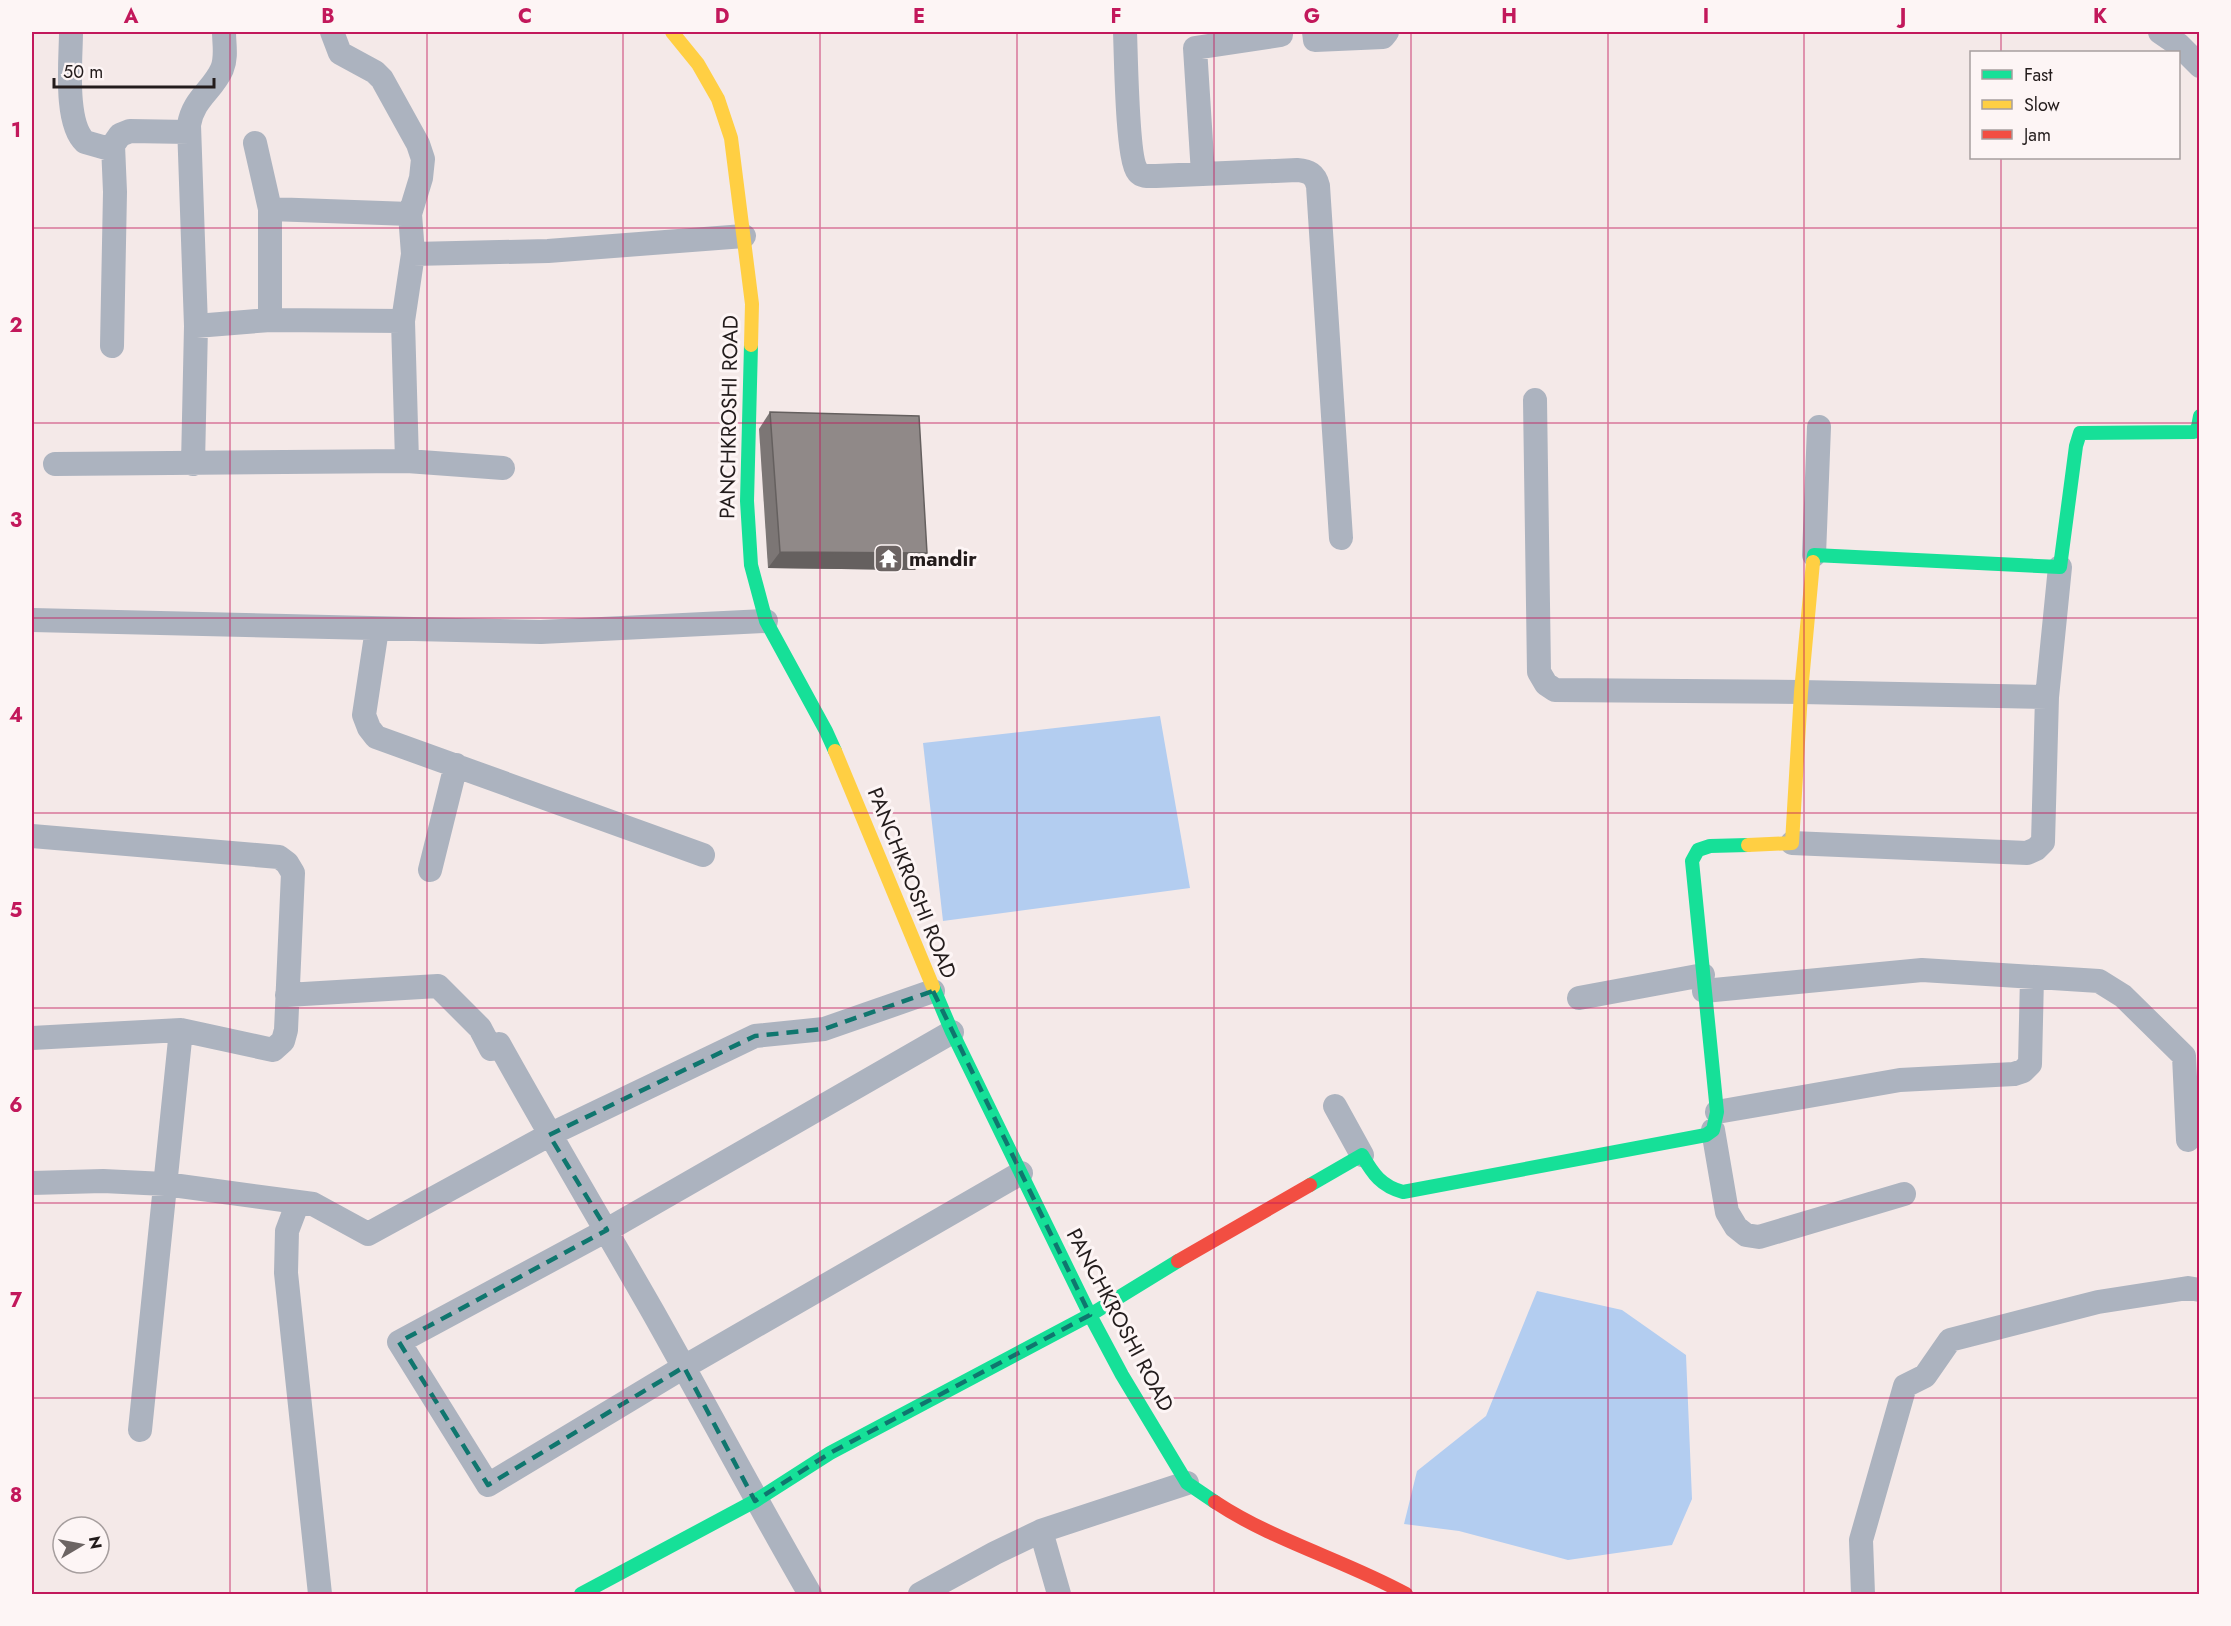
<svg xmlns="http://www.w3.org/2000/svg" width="2231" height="1626" viewBox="0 0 2231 1626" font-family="Jost,sans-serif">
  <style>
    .water { fill: #b3cdf0 }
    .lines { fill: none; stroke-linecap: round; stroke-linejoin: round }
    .street { stroke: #acb3bf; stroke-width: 24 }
    .fast { stroke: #16e098; stroke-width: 14 }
    .slow { stroke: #ffcf43; stroke-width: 14 }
    .jam { stroke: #f24e42; stroke-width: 14 }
    .wall { fill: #7c7675 }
    .shaded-wall { fill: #65605f }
    .building { fill: #908988; stroke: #65605f; stroke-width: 1.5 }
    .marked { fill: none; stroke: #0f766e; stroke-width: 4.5; stroke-dasharray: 12 8; stroke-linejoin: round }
    .grid { fill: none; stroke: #c2185b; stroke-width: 1.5; stroke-opacity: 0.55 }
    .labels { text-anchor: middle; stroke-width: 6; stroke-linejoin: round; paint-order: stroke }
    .street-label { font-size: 21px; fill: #231c1c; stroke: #fdf5f5 }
    .poi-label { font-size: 21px; font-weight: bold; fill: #231c1c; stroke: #fdf5f5; text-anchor: start }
    .neatline { fill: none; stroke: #c2185b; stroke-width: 2 }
    .grid-label { font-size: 20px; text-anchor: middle; font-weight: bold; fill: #c2185b }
  </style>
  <rect width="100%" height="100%" fill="#f4e9e8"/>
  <!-- water -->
  <path class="water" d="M1160,716L1190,888L943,921L923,743Z
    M1537,1291L1622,1310L1686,1355L1692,1499L1672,1545L1568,1560L1459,1531L1404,1524L1417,1471L1486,1416Z"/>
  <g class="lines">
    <!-- street -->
    <path class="street" d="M71,32C71,58 64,123 85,142L113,150
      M332,32L340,53L375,72L382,79L418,144L423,159L421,178L410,214L413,254L403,321L407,461
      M1125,32C1126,54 1127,160 1138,172C1142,177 1149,176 1156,176L1297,170C1309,171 1315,174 1318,186L1341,538
      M1314,32L1315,40L1383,37L1387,32
      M2160,32L2179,45L2200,66
      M255,143L270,209V320
      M1203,174L1195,48L1281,35V32
      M270,209L410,214
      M413,254L548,251L744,236
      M196,326L270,320L403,321
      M112,346L115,192L113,145L120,135L130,131L189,132
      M1535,400L1539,672L1546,684L1555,690L1801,692L2047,697
      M55,464L407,461L503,468
      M193,464L196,326L189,125C193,99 213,90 222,69C227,57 224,44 224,32
      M1814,555L1819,427
      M32,620L541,632L766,621
      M377,629L364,715L369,728L376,737L703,855
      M32,836L279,857L287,863L293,873L286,1030L283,1041L273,1050L181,1030
      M1792,843L2027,853L2036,849L2043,842L2047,697L2060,567
      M430,870L456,765
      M1704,991L1922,970L2099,981L2123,996L2184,1056L2188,1140
      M287,995L438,986L480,1028L491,1049
      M1579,998L1703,975
      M952,1032L607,1230L399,1342L488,1485L684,1367L1021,1173
      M32,1038L181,1030L140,1430
      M499,1044C549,1134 602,1223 653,1312C706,1406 756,1501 810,1594
      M1335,1106L1362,1155
      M1717,1112L1900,1080L2014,1074L2023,1071L2030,1064L2032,977
      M1713,1130L1727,1212L1736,1227L1746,1235L1759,1237L1904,1194
      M32,1183L103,1181L165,1184L298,1202L313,1204L368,1234L549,1135L755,1036L824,1029L933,991
      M298,1202L287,1231L286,1273L320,1594
      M1041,1531L1059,1594
      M920,1594L995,1553L1041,1531L1187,1483
      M1863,1594L1861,1540L1905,1386L1925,1376L1950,1340L2098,1302L2188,1288L2200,1290"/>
    <!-- fast -->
    <path class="fast" d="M751,345L747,501L751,565L766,621L826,731L835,751
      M1813,562L1814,555L2060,567L2076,446L2080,433L2194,432L2198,427L2200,416
      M933,987L952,1032L1090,1315L1122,1375L1187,1483L1215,1502
      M1310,1185L1362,1155C1373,1174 1381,1186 1403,1192L1706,1135L1713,1130L1717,1112L1692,861L1698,850L1710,846L1748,845
      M581,1594L755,1501L830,1453L1090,1315L1178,1261"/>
    <!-- slow -->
    <path class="slow" d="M672,32L698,64L718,99L731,138L752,304L751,345
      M835,751L933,987
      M1748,845L1792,843L1801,692L1813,562"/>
    <!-- jam -->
    <path class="jam" d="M1178,1261L1310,1185
      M1215,1502C1274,1541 1344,1560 1406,1594"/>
  </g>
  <!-- wall -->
  <path class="wall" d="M770,412L927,553L915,570L768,568L759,429Z"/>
  <!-- shaded-wall -->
  <path class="shaded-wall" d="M780,552L927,553L915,570L768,568Z"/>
  <!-- building -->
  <path class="building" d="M770,412L919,416L927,553L780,552Z"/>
  <!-- marked area -->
  <path class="marked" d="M933,991L1090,1315L830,1453L755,1501L684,1367L488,1485L399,1342L607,1230L549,1135L755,1036L824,1029Z"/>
  <!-- grid -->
  <path class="grid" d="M230,32V1594M427,32V1594M623,32V1594M820,32V1594M1017,32V1594M1214,32V1594M1411,32V1594M1608,32V1594M1804,32V1594M2001,32V52M2001,158V1594M32,228H2200M32,423H2200M32,618H2200M32,813H2200M32,1008H2200M32,1203H2200M32,1398H2200"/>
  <!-- icons -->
  <defs>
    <symbol id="temple-square" viewBox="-11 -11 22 22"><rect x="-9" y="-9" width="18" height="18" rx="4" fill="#6c6463" stroke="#fdf5f5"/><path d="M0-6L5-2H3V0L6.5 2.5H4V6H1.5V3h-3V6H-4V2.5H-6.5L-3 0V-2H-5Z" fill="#fff"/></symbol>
  </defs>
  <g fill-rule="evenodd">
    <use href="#temple-square" x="872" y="542" width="33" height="33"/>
  </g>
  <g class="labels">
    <!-- street labels -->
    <g class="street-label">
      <text transform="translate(729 417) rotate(-89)" y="7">PANCHKROSHI ROAD</text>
      <text transform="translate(912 883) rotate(68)" y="7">PANCHKROSHI ROAD</text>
      <text transform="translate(1120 1320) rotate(62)" y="7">PANCHKROSHI ROAD</text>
    </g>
    <!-- poi labels -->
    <g class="poi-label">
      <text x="909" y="566">mandir</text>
    </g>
  </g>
  <!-- border -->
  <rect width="2231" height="1626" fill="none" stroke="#fdf5f5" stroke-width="66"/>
  <!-- legend -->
  <rect x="1970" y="51" width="210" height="108" fill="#fdf5f5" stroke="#a69e9e" stroke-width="1.5"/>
  <rect x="1982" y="70" width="30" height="9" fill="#16e098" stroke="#a69e9e" stroke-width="1.5"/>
  <text x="2024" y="81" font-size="18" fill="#231c1c">Fast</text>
  <rect x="1982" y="100" width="30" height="9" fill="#ffcf43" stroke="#a69e9e" stroke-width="1.5"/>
  <text x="2024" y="111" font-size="18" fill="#231c1c">Slow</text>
  <rect x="1982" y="130" width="30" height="9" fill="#f24e42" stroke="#a69e9e" stroke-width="1.5"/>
  <text x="2024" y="141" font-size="18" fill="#231c1c">Jam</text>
  <!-- north arrow -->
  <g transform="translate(81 1545) rotate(80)"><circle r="28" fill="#fdf5f5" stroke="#a69e9e" stroke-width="1.5"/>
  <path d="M0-4.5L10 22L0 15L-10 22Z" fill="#6c6463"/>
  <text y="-9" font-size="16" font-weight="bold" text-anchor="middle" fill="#231c1c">N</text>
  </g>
  <!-- scale -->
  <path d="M54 78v9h160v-9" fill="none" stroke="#231c1c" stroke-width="3"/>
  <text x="63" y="78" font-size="18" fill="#231c1c" stroke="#fdf5f5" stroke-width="4.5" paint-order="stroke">50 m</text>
  <rect x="33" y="33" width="2165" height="1560" class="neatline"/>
  <g class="grid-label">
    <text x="131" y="23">A</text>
    <text x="328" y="23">B</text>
    <text x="525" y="23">C</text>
    <text x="722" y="23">D</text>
    <text x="919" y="23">E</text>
    <text x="1116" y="23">F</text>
    <text x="1312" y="23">G</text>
    <text x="1509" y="23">H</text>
    <text x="1706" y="23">I</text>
    <text x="1903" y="23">J</text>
    <text x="2100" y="23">K</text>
    <text x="16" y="137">1</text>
    <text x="16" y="332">2</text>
    <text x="16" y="527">3</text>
    <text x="16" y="722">4</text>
    <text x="16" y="917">5</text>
    <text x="16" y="1112">6</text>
    <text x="16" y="1307">7</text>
    <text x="16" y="1502">8</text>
  </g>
</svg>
